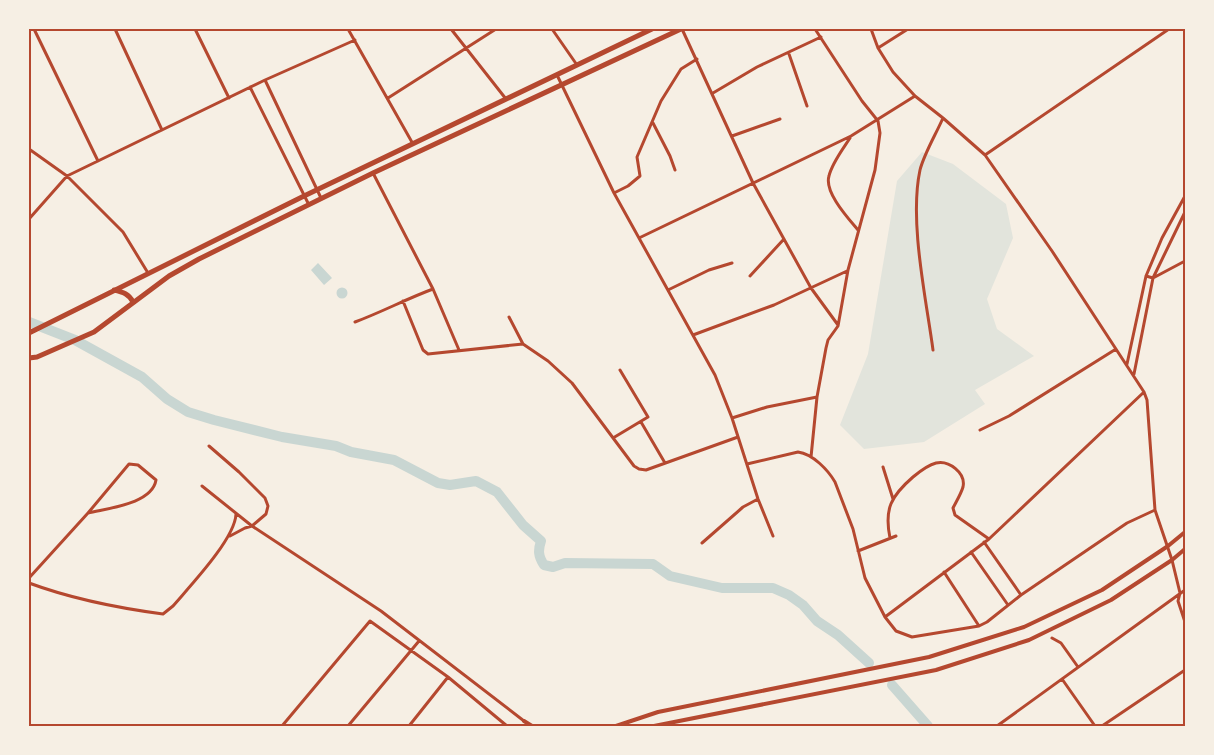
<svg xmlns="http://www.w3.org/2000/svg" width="1214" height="755" viewBox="0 0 1214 755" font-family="'Golos Text',sans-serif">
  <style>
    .green { fill: #e2e4dc }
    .water { fill: #c9d6d2 }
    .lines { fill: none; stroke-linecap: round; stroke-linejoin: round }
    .river { stroke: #c9d6d2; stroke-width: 10 }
    .minor { stroke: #b5482f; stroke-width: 3 }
    .tertiary { stroke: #b5482f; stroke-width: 4 }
    .primary { stroke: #b5482f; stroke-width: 5 }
    .neatline { fill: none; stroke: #b5482f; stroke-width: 2 }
  </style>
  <rect width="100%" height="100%" fill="#f6efe4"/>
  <!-- green -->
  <path class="green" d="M922,152L953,164L1006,204L1013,238L987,299L997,329L1034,356L975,390L985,404L924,442L864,449L840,425L868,354L897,181Z"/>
  <!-- water -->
  <path class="water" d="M318,263L332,278L324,285L311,270Z
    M336.5 293a5.5 5.5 0 1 1 11 0a5.5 5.5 0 1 1-11 0Z"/>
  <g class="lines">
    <!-- river -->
    <path class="river" d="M29,322L75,340L142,377L167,399L188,412L214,420L282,437L336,446L351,452L394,460L438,483L450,485L476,481L497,492L523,525L541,541C538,550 538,556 544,565L553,567L565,563L653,564L670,576L722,588H773L789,595L803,605L817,621L838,635L869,663
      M892,685L928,726"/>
    <!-- minor -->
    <path class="minor" d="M34,29L98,161
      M115,29L162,130
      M195,29L229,98
      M348,29L413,144
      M451,29L506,99
      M552,29L577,65
      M682,29L753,183L811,288L838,325
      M871,29L878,48L893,72L915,96L943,118L985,155L1052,251L1144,392L1147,400L1155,510L1172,560L1180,593L1178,601L1185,622
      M878,48L908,29
      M789,54L807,106
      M557,75L614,193L715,375L732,418L758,499L773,536
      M265,80L321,198
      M250,87L309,205
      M713,93L757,67L821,37
      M388,98L496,29
      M653,123L670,156L675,170
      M732,136L780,119
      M850,138C843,149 832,163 829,176C824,192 848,218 858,230
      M29,149L67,176L123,232L148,273
      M985,155L1169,29
      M373,173L433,289L459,350
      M614,193L628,186L640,176L637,157L661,101L681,69L697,59
      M29,219L67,176L265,80L355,40
      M639,238L851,136L915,96
      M750,276L784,239
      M1146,276L1153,278L1185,261
      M668,290L709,270L732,263
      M403,301L423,350L428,354L523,344
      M509,317L523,344L548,361L572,383L634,466L639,469L646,470L738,437
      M355,322C382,312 406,299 433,289
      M693,335L774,305L847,271
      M933,350C926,298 909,221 920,170C924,154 936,134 943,118
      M1127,364L1146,276L1162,238L1185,196
      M1134,374L1153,278L1185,212
      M732,418L767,407L817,397
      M641,422L665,463
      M980,430L1009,416L1116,349
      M613,438L648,417L620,370
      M209,446L239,472L265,498L268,506L266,514L252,526L245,528L230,536
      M811,457L817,397L826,348L828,340L838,326L848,270L875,170L880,133L878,121L862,101L815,29
      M747,464L798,452C813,454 828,470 835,482L853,529L865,578L885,617L896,631L912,637L979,626L987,622L1021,595L1127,523L1155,510
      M883,467L893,499
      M202,486L252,526L381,611L524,721
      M890,538C884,509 891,496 913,477C919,472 928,465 936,463C949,460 966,473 963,487C961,494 956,502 953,508L955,515L989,539
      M984,542L1021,595
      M702,543L743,507L758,499
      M858,551L896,536
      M971,552L1008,605
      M944,572L979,626
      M29,578L88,513L129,464L138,465L156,480C152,504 108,508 88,513
      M29,583C72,599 118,608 163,614L173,606C190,586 235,539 236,514
      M885,617L989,539L1144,392
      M1052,638L1061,643L1078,667
      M1062,679L1095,726
      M282,726L370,621L448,677L507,726
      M348,726L419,641
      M409,726L448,677
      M997,726L1185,590
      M1102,726L1185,670"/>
    <!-- tertiary -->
    <path class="tertiary" d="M524,721L532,726
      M616,726L658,712L929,657L1024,627L1102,590L1168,546L1185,532
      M654,726L936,670L1029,640L1111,600L1172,560L1185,549"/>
    <!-- primary -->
    <path class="primary" d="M114,290C123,292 129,294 133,302
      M29,333L304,196L652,29
      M29,358L37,357L94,332L169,276L199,259L373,173L681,29"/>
  </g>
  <!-- border -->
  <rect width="1214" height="755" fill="none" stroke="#f6efe4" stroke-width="60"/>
  <rect x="30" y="30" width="1154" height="695" class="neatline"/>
</svg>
